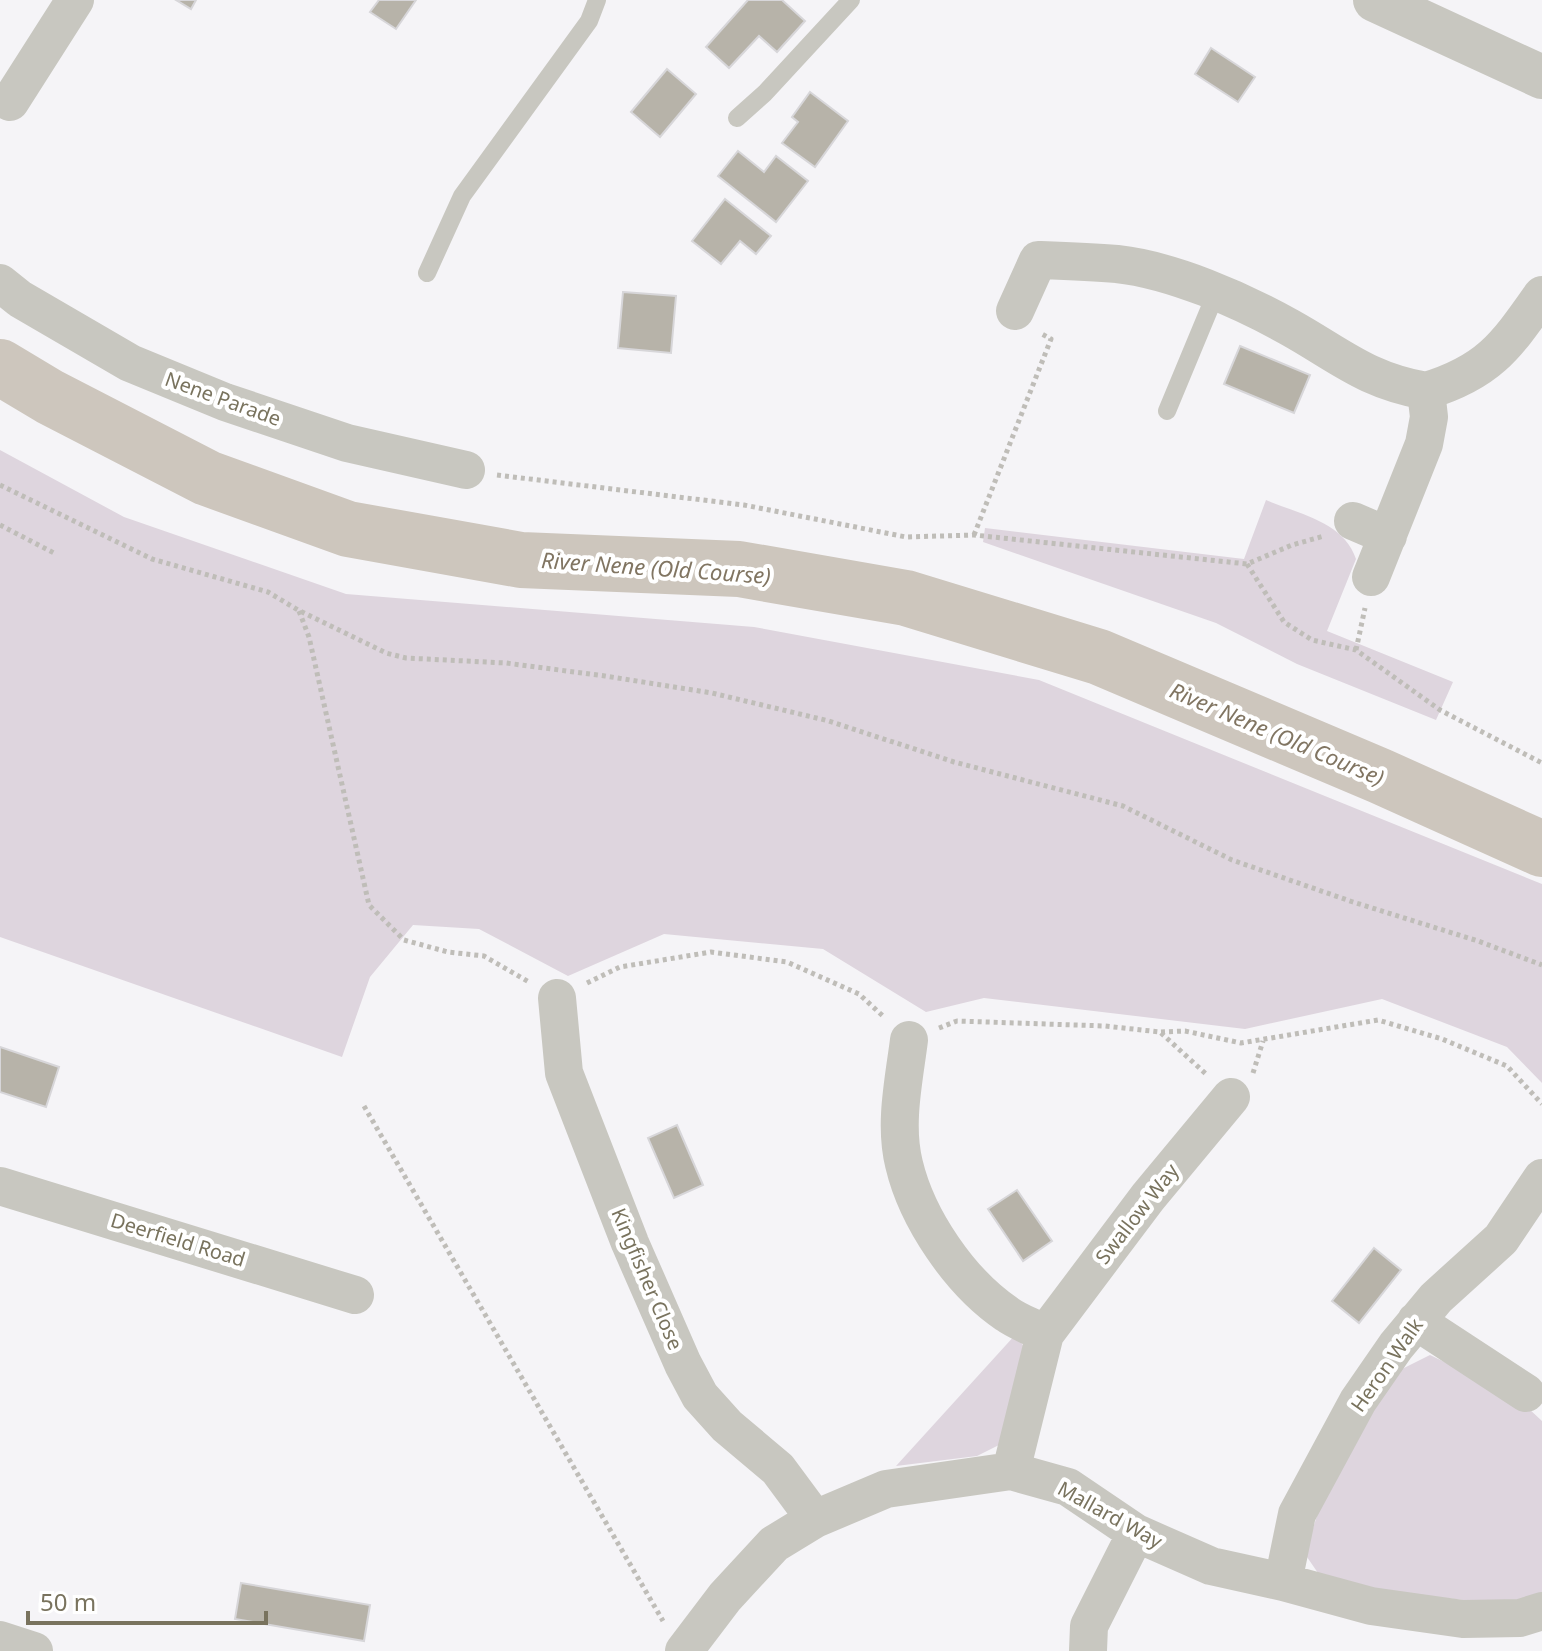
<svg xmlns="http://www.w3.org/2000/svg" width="1542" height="1651" viewBox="0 0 1542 1651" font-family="'Noto Sans',sans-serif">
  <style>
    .green { fill: #ded5de }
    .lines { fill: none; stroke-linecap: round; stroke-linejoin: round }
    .river { stroke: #cdc6bd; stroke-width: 56 }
    .building { fill: #b7b3a9; stroke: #d7d6d9; stroke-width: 2 }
    .path { stroke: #bfbdb8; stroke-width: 5; stroke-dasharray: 4 4; stroke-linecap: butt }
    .service { stroke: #c8c7c0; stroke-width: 18 }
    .minor { stroke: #c8c7c0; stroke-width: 38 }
    .tertiary { stroke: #c8c7c0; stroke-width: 44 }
    .labels { text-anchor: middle; stroke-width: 8; stroke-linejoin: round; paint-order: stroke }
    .street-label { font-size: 20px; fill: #79735e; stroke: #fff }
    .water-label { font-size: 22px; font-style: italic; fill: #817562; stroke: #fff }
  </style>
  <rect width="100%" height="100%" fill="#f5f4f7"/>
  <!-- green -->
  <path class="green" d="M0,450L124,517L346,594L754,627L1039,680L1527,878L1542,884V1083L1507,1047L1382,999L1245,1029L984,998L926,1012L823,949L664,934L568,976L479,929L413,925L370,977L342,1057L0,937Z
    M1266,500C1299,514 1344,522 1356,559L1327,631L1453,682L1436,720L1297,664L1216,623L983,542L985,528L1244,559Z
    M1016,1334L1024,1347L999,1445L977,1456L896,1466Z
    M1430,1355L1515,1396L1542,1421V1596L1510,1601H1472L1346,1587L1318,1573L1307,1557L1309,1540L1326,1489L1375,1402L1400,1370Z"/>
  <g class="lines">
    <!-- river -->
    <path class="river" d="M0,367L50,397L207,478L348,529L521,560L739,569L906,598L1099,657L1380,776L1542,849"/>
  </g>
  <!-- building -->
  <path class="building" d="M176,0H196L191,9Z
    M379,0H416L396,29L370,12Z
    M748,0H782L805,21L777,52L759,36L729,68L706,47Z
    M1211,48L1255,77L1238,102L1195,74Z
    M667,69L696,94L660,137L631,112Z
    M810,92L848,121L815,167L782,143L798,122L792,117Z
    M738,151L764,172L776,156L808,181L776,222L718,176Z
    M725,199L771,236L756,254L740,241L721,264L692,241Z
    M623,292L676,296L671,353L618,348Z
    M1240,346L1310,375L1294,413L1224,384Z
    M0,1047L59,1067L46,1107L0,1092Z
    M677,1125L703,1185L674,1198L648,1138Z
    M1017,1190L1052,1241L1023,1261L988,1209Z
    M1374,1248L1401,1270L1359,1323L1332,1301Z
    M241,1583L370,1605L364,1641L235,1619Z"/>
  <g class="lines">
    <!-- path -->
    <path class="path" d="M497,475L744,505L906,537L974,535L1247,564L1292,545L1324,536
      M0,485L152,559L268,592L298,610L386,653L406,658L506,663L605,676L712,693L829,721L954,762L1123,806L1232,860L1353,902L1478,941L1542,965
      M0,525L54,553
      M974,535L1051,339L1040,333
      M1247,564L1284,622L1312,640L1356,650L1440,710L1542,763
      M299,611L309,637L369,905L404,940L448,952L484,956L529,982
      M1356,650L1365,608
      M587,983L620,967L711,952L787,962L859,994L884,1017
      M939,1028L957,1021L1105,1026L1160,1032L1206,1074
      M1161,1032L1185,1031L1241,1043L1378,1020L1442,1039L1507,1066L1542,1104
      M1253,1073L1263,1041
      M364,1106L663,1621"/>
    <!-- service -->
    <path class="service" d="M737,118L765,93L851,0
      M427,273L462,196L589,21L597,0
      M1167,411L1216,293"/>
    <!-- minor -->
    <path class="minor" d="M10,102L75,0
      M0,283L20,299L130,363L225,402L347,443L466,470
      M1015,311L1038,260C1064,261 1091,262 1117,264C1172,270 1241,300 1289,327C1341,356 1365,380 1426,391
      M1353,521L1388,536
      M1371,577L1424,444L1429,417L1426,391C1489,372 1506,346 1542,295
      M557,998L564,1073L630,1243L683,1364L700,1396L727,1426L778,1469L815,1519
      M909,1040C904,1080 894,1124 904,1164C917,1219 960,1282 1007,1314C1018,1322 1033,1327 1045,1334
      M0,1186L355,1295
      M1416,1321L1526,1393
      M1011,1471L1045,1334L1148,1197L1231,1097
      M1283,1582L1297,1514L1358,1401L1396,1346L1436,1298L1501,1239L1542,1178
      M0,1640L34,1651
      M684,1651L725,1597L774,1544L815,1519L886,1489L1011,1471L1068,1487L1136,1533L1211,1566L1283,1582L1371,1606L1463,1619L1520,1618L1542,1611
      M1088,1651L1089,1626L1136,1533"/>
    <!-- tertiary -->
    <path class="tertiary" d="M1375,0L1542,77"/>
  </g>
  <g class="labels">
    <!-- street labels -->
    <g class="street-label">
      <text transform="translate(223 399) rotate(20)" y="7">Nene Parade</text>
      <text transform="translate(1137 1214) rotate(-52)" y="7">Swallow Way</text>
      <text transform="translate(178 1240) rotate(17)" y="7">Deerfield Road</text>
      <text transform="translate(647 1279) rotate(67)" y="7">Kingfisher Close</text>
      <text transform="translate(1387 1365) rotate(-55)" y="7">Heron Walk</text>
      <text transform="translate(1110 1515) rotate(29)" y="7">Mallard Way</text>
    </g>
    <!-- water labels -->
    <g class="water-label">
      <text transform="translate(656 568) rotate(4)" y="8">River Nene (Old Course)</text>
      <text transform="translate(1277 734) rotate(23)" y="8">River Nene (Old Course)</text>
    </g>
  </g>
  <!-- scale -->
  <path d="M28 1611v12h238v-12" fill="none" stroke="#79735e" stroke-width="4"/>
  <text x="40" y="1611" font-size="24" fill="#79735e" stroke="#ffffff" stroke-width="6" paint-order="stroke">50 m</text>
</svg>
